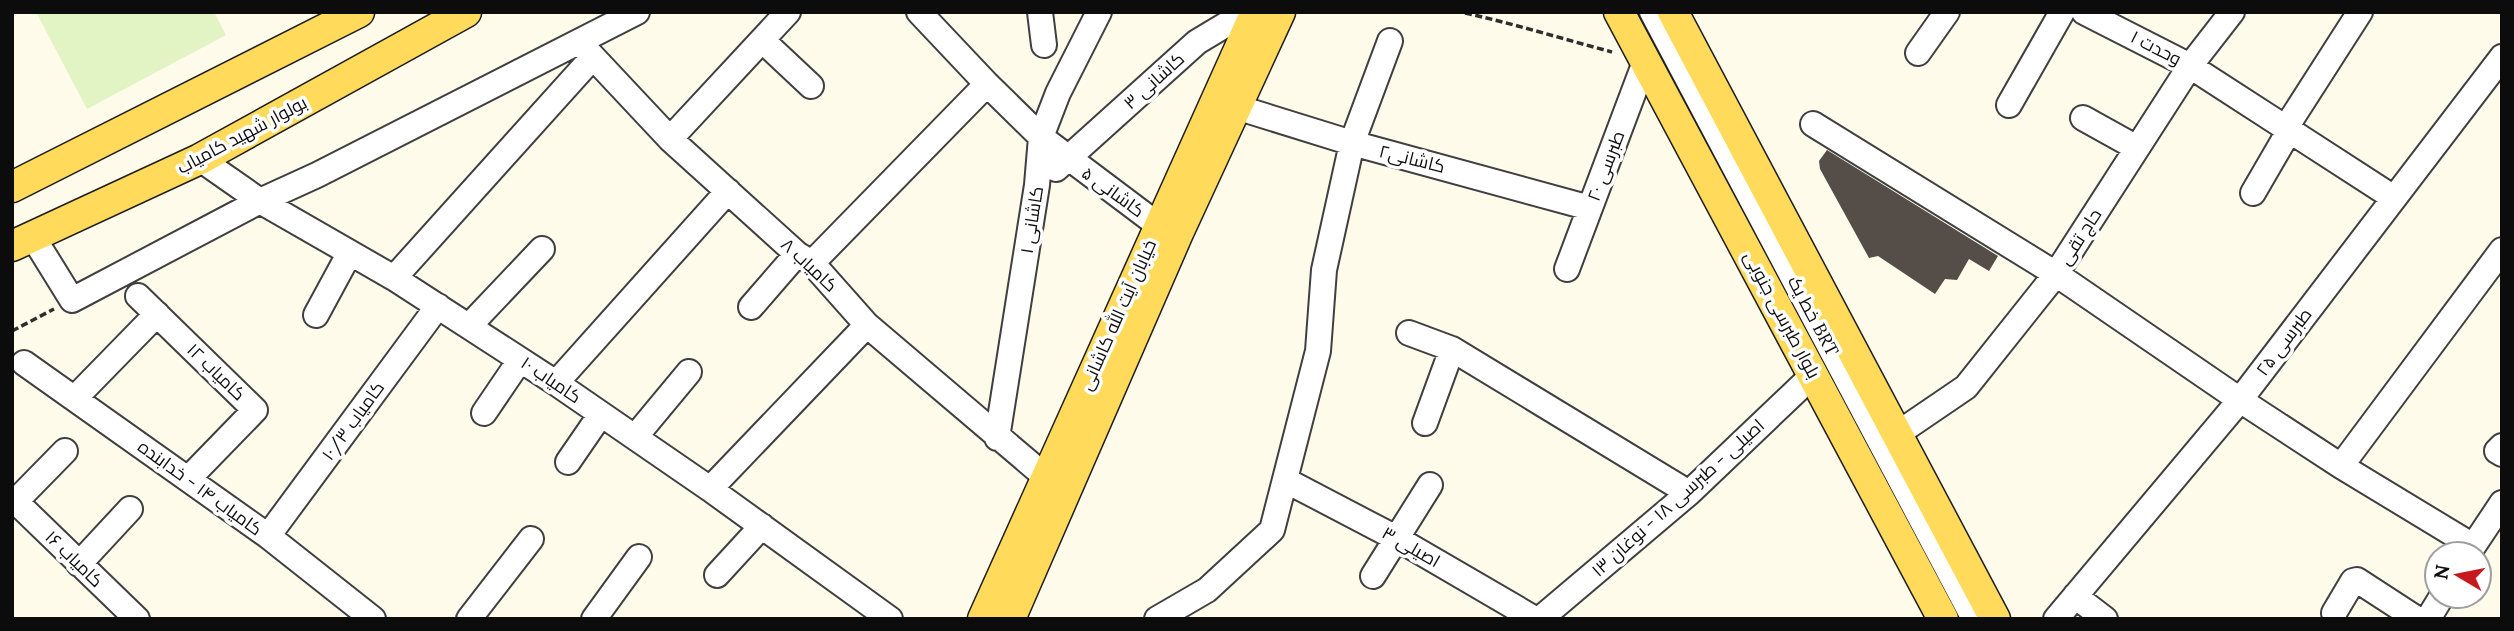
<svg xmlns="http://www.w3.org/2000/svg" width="2514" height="631" viewBox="0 0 2514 631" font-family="Lora,Cairo,serif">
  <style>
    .pitch { fill: #e2f3c4 }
    .building { fill: #554d47 }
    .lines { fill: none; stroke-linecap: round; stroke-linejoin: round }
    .minor-casing { stroke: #3f3f3f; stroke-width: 28 }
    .major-casing { stroke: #1d1d1d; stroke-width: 33 }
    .path { stroke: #2e2e2e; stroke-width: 3.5; stroke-dasharray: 7 3.5; stroke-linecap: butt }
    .minor { stroke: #fff; stroke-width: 24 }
    .major { stroke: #ffda5b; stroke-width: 30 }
    .labels { text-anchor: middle; stroke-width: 7; stroke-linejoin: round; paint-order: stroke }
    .street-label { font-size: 18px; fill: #0c0c0c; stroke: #fff }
  </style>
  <rect width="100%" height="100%" fill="#fffbeb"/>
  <!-- pitch -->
  <path class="pitch" d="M36,12H214L226,35L87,109Z"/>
  <!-- building -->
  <path class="building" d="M1827,150L1998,256L1989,271L1969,259L1957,280L1945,279L1935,294L1878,256L1869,258L1820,169L1819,161Z"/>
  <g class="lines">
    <defs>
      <path id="minor" d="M919,12L987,84L1041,137L1158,225
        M1040,12L1044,45
        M1652,12L1974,619
        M2084,12L2190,66L2394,198
        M762,40L811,86
        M579,42L670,139L797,254L812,263L867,325L1047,478
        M1918,53L1947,12
        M2009,105L2062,12
        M1236,107L1352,143L1590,208
        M2083,118L2137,148
        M1813,124L2056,274L2240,400L2341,466L2473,546
        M2285,129L2360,12
        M670,139L788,12
        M200,159L260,201L394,278L556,383L710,489L890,619
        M1056,169L1197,42L1247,12
        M2253,193L2289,131
        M33,237L72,300L260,201L317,175L637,12
        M812,263L987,84
        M1567,269L1645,62
        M394,278L593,57
        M138,296L255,410L188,479
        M751,307L797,254
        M316,315L349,254
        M469,326L542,249
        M1409,333L1452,349L1689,493
        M24,363L268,536L373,619
        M556,383L728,191
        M75,398L157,314
        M484,413L520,360
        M1425,423L1452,349
        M1897,434L1966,387L2056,274L2190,66L2232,12
        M635,437L689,372
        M997,438L1037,185L1041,137L1058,93L1099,12
        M2502,446L2497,451L2502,454
        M568,462L601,414
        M2341,466L2502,250
        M1285,480L1396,538L1535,619
        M710,489L867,325
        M12,498L137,619
        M16,501L65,451
        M268,536L438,306
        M2468,554L2502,503
        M79,564L130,509
        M717,575L762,526
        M1373,576L1430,485
        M2075,596L2105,619
        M2334,613L2353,581L2357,580L2417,619
        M469,619L531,539
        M594,619L639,557
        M1157,619L1207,590L1272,530L1318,351L1324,270L1352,143L1390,41
        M1540,619L1689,493L1814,374
        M2056,619L2240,400L2502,57
        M2428,619L2442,596"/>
      <path id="major" d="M1619,12L1943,619
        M1673,12L1995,619
        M12,187L359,12
        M12,246L200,159L466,12
        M983,619L1256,12
        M1010,619L1178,233L1280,12"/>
    </defs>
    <!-- minor casing -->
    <use href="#minor" class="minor-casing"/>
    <!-- major casing -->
    <use href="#major" class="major-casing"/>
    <!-- path -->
    <path class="path" d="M1465,13C1515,24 1563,39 1612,52
      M12,331L54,309"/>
    <!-- minor -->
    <use href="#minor" class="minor"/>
    <!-- major -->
    <use href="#major" class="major"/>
  </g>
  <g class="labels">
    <!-- street labels -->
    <g class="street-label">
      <text transform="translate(2156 48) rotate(27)" y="6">وحدت ۱</text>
      <text transform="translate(1154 81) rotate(-42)" y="6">کاشانی ۳</text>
      <text transform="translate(242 135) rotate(-28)" y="6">بولوار شهید کامیاب</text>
      <text transform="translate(1412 159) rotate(14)" y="6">کاشانی۲</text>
      <text transform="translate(1606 166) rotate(-69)" y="6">طبرسی ۲۰</text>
      <text transform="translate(1113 192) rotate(36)" y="6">کاشانی ۵</text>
      <text transform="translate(1032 220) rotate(-81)" y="6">کاشانی ۱</text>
      <text transform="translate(2080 237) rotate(-57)" y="6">حاج تقی</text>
      <text transform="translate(809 265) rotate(43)" y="6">کامیاب ۸</text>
      <text transform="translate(1118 315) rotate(-66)" y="6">خیابان آیت الله کاشانی</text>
      <text transform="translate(1782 315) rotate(62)" y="6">بلوار طبرسی جنوبی</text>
      <text transform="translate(1813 316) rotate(62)" y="6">خط یک BRT</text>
      <text transform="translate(2284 342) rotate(-53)" y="6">طبرسی ۲۵</text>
      <text transform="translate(216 372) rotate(44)" y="6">کامیاب ۱۲</text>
      <text transform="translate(551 380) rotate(34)" y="6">کامیاب ۱۰</text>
      <text transform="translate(353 421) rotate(-54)" y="6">کامیاب ۱۰/۳</text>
      <text transform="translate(200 488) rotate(36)" y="6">کامیاب ۱۴ - خدابنده</text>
      <text transform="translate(1678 498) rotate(-42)" y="6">اصیلی - طبرسی ۱۸ - نوغان ۱۳</text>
      <text transform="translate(1411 547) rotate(30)" y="6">اصیلی ۳</text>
      <text transform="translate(74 559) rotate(44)" y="6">کامیاب ۱۶</text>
    </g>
  </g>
  <!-- border -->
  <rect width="2514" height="631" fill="none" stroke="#0c0c0c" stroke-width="28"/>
  <!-- north arrow -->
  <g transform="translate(2458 575) rotate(280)"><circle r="33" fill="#ffffff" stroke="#9e9e9e" stroke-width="2"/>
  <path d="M0-5L12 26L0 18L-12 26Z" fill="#c61a1f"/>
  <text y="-10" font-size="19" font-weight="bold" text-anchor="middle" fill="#0c0c0c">N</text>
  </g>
</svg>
